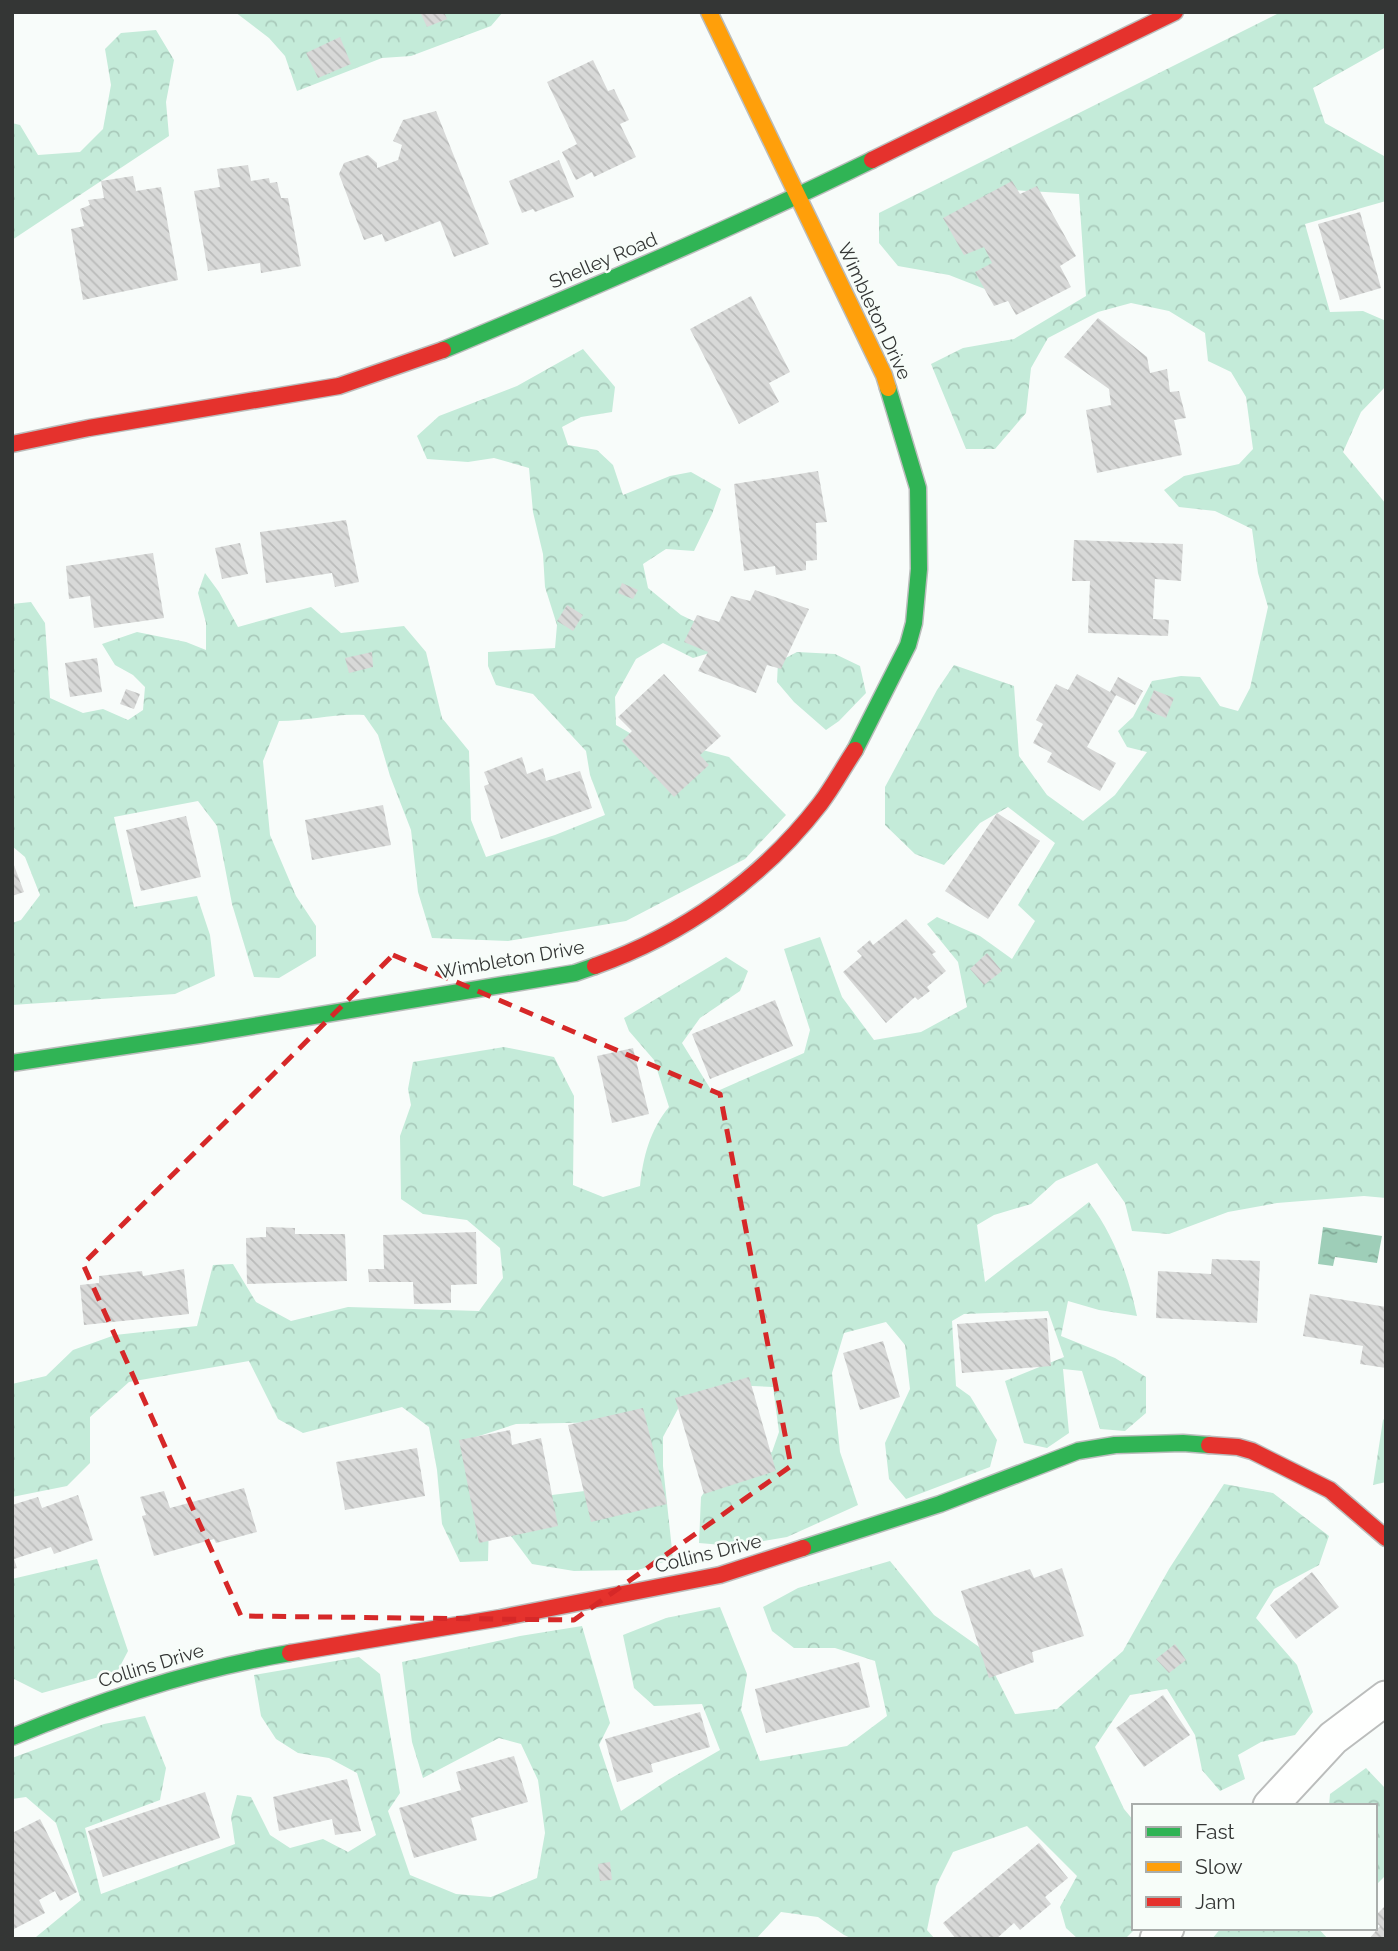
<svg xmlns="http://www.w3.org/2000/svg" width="1398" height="1951" viewBox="0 0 1398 1951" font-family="Raleway,sans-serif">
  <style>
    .forest { fill: url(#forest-crowns) }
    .water { fill: url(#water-ripples) }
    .building { fill: url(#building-back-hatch) }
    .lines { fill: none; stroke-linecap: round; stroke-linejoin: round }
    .street-casing { stroke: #bbbdbc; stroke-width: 37 }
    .fast-casing { stroke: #bbbdbc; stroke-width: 19 }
    .slow-casing { stroke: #bbbdbc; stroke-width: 19 }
    .jam-casing { stroke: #bbbdbc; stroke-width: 19 }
    .street { stroke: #fefffe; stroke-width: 33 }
    .fast { stroke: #30b455; stroke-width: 16 }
    .slow { stroke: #ff9f0a; stroke-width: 16 }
    .jam { stroke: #e5322d; stroke-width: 16 }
    .marked { fill: none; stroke: #d62828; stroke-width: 5; stroke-dasharray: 14 9; stroke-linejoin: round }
    .labels { text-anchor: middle; stroke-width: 5; stroke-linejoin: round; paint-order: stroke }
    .street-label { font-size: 19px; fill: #343635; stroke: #f7fdf9 }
  </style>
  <defs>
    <pattern id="forest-crowns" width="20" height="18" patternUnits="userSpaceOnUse" patternTransform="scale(1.75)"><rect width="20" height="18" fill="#c4ebd9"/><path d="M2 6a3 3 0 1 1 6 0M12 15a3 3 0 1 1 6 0" fill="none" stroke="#a9cabb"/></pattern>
    <pattern id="water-ripples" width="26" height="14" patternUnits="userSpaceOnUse" patternTransform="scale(1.75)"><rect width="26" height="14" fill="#9eceb8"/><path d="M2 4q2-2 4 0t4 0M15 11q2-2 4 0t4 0" fill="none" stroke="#82a896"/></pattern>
    <pattern id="building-back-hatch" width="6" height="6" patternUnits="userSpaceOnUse" patternTransform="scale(1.75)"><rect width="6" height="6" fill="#d8d9d8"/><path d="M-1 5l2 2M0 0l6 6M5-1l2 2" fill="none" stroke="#babbba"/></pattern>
  </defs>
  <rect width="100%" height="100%" fill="#f8fcfa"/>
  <!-- forest -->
  <path class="forest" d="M235,12H503L491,26L411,56L382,58L297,91L285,56L269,38Z
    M1281,12H1386V47L1313,88L1325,123L1384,156L1386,201L1305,224L1330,312L1363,311L1386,321V386L1361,412L1343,452L1386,504V1198L1364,1196L1277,1203L1228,1212L1169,1234L1132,1231L1125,1203L1097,1163L1056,1181L1031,1204L994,1215L977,1225L985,1282L1089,1202C1114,1236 1128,1274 1137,1316L1099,1310L1068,1301L1061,1336L1115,1358L1146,1377V1413L1125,1431L1100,1429L1082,1371L1063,1369L1069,1433L1047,1448L1024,1443L1005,1381L1064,1357L1048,1311L964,1314L952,1321L956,1386L970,1396L997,1440L990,1467L906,1499L889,1479L885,1443L910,1389L905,1345L886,1322L844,1333L832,1373L840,1452L858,1505L787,1537L734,1546L699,1543L701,1497L719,1470L772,1452L779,1432L773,1387L729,1385L680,1405L663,1437V1466L673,1559L638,1570L574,1571L532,1564L508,1532L519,1499L593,1490L614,1422L516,1424L476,1437L489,1522L488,1561L460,1562L442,1524L437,1470L429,1427L402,1407L303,1433L278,1419L249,1361L129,1382L90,1417V1463L67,1486L12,1497V1384L46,1376L73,1350L115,1335L197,1326L213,1265L233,1264L256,1302L291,1321L348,1307L479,1311L503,1278L500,1248L467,1220L423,1214L401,1199L400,1136L411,1105L408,1089L413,1062L504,1047L554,1057L574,1096L573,1185L603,1197L640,1186C643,1157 650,1130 669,1107L654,1060L629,1031L624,1018L726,957L748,971L740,991L700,1018L682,1043L713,1093L804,1053L810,1030L784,949L820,937L842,997L874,1040L921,1032L967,1007L958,962L927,924L937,917L980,936L1012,959L1035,921L1018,905L1055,843L1008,807L980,823L944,865L915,854L885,825V787L937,690L954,665L1014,686L1019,756L1047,795L1083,821L1115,795L1147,752L1127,747L1118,731L1133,717L1152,681L1181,676L1200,677L1220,706L1238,711L1250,688L1268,607L1258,573L1252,529L1215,511L1179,507L1164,490L1184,476L1239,464L1253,449L1246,397L1231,372L1208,361L1205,333L1169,311L1131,303L1098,312L1048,338L1031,368L1026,413L995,449H966L931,364L963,348L1014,339L1086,296L1079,194L1013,190L990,291L949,275L898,266L879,243V213Z
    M156,30L174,60L166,102L169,136L12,240V123L20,125L38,155L80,152L103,129L111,85L105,49L121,33Z
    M583,349L615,387L612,412L581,417L562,427L568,445L597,450L613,465L623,495L670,476L691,472L721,489L712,514L694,551L666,549L643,564L648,588L681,615L706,627L716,651L693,658L663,643L636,659L615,697L616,725L652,746L680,744L729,757L786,815L745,859L626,921L508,941L432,938L418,892L411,830L390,776L378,735L364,715C335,713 308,721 279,721L263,761L270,835L296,896L316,926V956L279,978L254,977L232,904L217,826L198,801L114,817L134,907L197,896L210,935L215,976L175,994L12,1005V923L21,920L40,895L25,857L12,846V604L31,602L45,623L50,698L83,713L103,709L128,720L143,710L145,687L133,675L115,665L102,644L137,632L186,642L206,650V623L198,593L205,573L219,592L238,627L311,607L341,633L404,626L426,652L442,718L469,751L471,820L486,857L555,835L605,815L590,775L586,751L533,694L496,685L488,666V652L555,648L557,625L545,587L543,554L533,512L529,468L494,458L468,462L427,459L417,436L439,416L517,386Z
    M797,652L835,654L860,666L866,693L839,721L826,730L794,702L777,682L778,662Z
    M1386,1417V1482L1373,1485L1383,1420Z
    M1224,1484L1273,1493L1329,1536L1319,1565L1274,1589L1256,1618L1297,1665L1313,1712L1295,1735L1261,1742L1238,1755L1245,1779L1220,1791L1202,1770L1195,1735L1167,1689L1130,1695L1095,1747L1124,1809L1134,1821V1928H1136L1126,1938L1078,1939L1066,1928L1060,1907L1077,1876L1027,1826L953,1852L936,1886L927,1930L935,1939H853L844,1935L818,1917L781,1912L756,1939H25L36,1937L81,1900L56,1823L26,1797L12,1799V1758L104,1724L145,1716L166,1768L160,1800L85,1828L101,1894L235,1844L231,1817L237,1795L251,1797L270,1835L290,1848L323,1839L348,1852L376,1835L357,1773L329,1758L298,1753L276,1739L261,1716L254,1675L359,1657L380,1674L400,1793L388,1811L410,1875L456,1894L491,1897L537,1878L545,1833L538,1780L521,1744L499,1738L423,1778L412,1742L402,1662L520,1636L582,1626L610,1723L599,1745L621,1811L668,1780L720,1750L702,1704L654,1706L634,1688L623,1635L666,1618L720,1607L747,1674L741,1710L760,1761L847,1746L887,1716L875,1661L835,1648H794L772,1631L763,1607L798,1588L890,1561L934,1615L982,1649L1015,1714L1057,1709L1123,1651L1169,1569Z
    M97,1559L128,1651L117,1672L42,1693L12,1678V1579Z
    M1366,1768L1384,1787L1386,1793V1875L1375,1886V1806H1329L1330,1794Z
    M1221,1928H1318L1328,1939H1212Z"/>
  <!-- water -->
  <path class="water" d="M1323,1227L1382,1236L1377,1263L1335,1257L1333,1266L1318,1264Z"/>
  <!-- building -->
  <path class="building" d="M420,12H444L447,19L427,27Z
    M340,37L351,64L318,78L306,53Z
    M593,60L608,91L614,89L629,120L620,124L636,157L594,177L592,172L576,180L562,152L577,144L547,82Z
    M436,111L489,244L454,257L440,221L385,242L382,234L364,240L339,174L344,163L368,155L377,163V168L398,160L402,145L393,141L403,120Z
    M559,160L574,197L535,212L533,209L522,213L509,181Z
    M248,165L251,181L269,178L270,183L277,182L281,198H288L301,266L261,273L260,263L208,271L194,191L220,187L217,169Z
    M133,176L136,191L161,187L178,280L83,300L71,229L84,226L80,209L90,205L88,200L104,198L101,181Z
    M1012,181L1020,194L1037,186L1076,256L1060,266L1071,287L1016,315L1008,301L994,306L975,272L992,263L984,247L964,255L943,218Z
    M1360,212L1381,288L1340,300L1318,224Z
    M751,296L790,372L769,383L779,402L739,424L690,329Z
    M1098,318L1147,357L1150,373L1167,369L1170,392L1179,391L1186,418L1174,420L1182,455L1097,473L1086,410L1111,405L1109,389L1064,357Z
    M818,471L827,522L816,523L817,560L806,561V570L776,575L775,566L744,571L734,484Z
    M346,520L359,582L335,587L332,573L266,583L260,532Z
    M1074,540L1183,544L1181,581L1155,579L1153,619L1169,620L1168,636L1088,633L1090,581H1072Z
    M240,543L248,574L222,579L215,548Z
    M153,553L164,618L94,628L90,596L69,599L66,566Z
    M622,583L638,590L633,599L618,593Z
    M755,590L809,609L781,669L767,665L756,693L698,671L708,652L684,642L697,615L719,622L731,596L750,601Z
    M567,605L583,615L573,631L557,621Z
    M372,652L373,667L349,673L345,658Z
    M97,658L102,692L70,697L65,663Z
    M664,674L721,736L700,755L709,765L674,797L622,741L632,731L618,717Z
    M1077,674L1110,692L1118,677L1143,691L1135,705L1116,695L1087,747L1116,763L1100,791L1047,762L1052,753L1033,743L1043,724L1036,720L1056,684L1068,690Z
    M126,689L140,694L134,709L120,704Z
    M1154,690L1174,698L1166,718L1146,710Z
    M522,757L527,774L543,768L546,781L580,771L592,808L501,839L484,786L489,784L484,772Z
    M383,805L391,845L312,860L305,820Z
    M997,813L1040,841L988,919L945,891Z
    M186,816L201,877L141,891L126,830Z
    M12,860L24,892L12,896Z
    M906,919L936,952L932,954L946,971L927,987L930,991L918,1000L915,997L886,1023L843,972L862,956L857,951L870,940L873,945Z
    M987,953L1002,971L984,985L970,969Z
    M775,1000L793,1046L710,1079L692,1034Z
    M633,1048L649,1114L612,1123L597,1056Z
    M266,1227L295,1228V1234H345L347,1281L247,1284L246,1238L266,1237Z
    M476,1232L477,1284L451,1285V1303L414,1304L413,1282H369L368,1269H384L383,1235Z
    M1212,1259L1260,1261L1257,1323L1156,1318L1158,1271L1211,1274Z
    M184,1269L189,1314L84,1325L80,1285L99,1283V1276L142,1271L143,1276Z
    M1310,1294L1386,1307V1368L1360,1364L1363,1346L1303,1336Z
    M1047,1318L1051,1366L962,1373L957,1324Z
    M883,1341L900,1397L860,1410L843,1353Z
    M749,1377L776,1471L704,1494L675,1398Z
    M643,1408L667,1504L591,1522L568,1425Z
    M510,1430L512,1445L541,1438L558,1526L479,1543L459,1440Z
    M417,1448L425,1496L345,1510L336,1462Z
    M244,1488L257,1532L216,1543L214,1539L154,1556L142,1516L146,1515L140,1497L164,1491L170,1508Z
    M78,1495L93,1540L54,1554L51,1547L14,1559L17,1568L12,1569V1505L38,1497L42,1508Z
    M1062,1568L1084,1636L1032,1652L1034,1662L989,1678L961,1591L1030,1569L1034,1578Z
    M1312,1572L1339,1607L1296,1639L1270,1605Z
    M1175,1644L1186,1660L1169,1673L1156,1659Z
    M859,1662L870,1707L766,1733L755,1689Z
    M1163,1695L1190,1735L1144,1767L1116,1728Z
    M700,1712L710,1747L651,1764L653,1772L617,1782L605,1739Z
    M514,1756L528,1802L471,1818L477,1840L414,1858L399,1808L461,1790L456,1772Z
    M347,1779L361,1831L335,1835L332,1819L279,1831L273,1797Z
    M205,1792L220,1838L103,1877L88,1831Z
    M40,1819L77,1892L60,1901L55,1891L39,1900L45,1913L12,1930V1833Z
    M1039,1843L1068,1878L1045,1897L1051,1904L1020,1930L1014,1923L996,1939H956L943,1923Z
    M610,1862L612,1880L600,1881L598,1864Z
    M1386,1905V1939H1369L1380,1926L1375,1922V1916Z"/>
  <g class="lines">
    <defs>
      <path id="street" d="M1270,1806L1333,1738L1386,1698
        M1157,1939L1167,1928"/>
      <path id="fast" d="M443,350C587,290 731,229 872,160
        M855,750L908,645L914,623L919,569L918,488L888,388
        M12,1063L199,1035L575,973L595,966
        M803,1548L940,1504L1078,1451L1115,1445L1183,1443L1209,1445
        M12,1737C101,1700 194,1669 290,1653"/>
      <path id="slow" d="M709,12L884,375L888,388"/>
      <path id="jam" d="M872,160L1175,12
        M12,444L89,428L339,386L443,350
        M595,966C683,935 762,879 820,804C833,787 843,768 855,750
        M1209,1445L1238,1447L1252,1451L1330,1490L1386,1538
        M290,1653L500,1618L720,1575L803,1548"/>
    </defs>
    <!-- street casing -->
    <use href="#street" class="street-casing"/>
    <!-- fast casing -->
    <use href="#fast" class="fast-casing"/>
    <!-- slow casing -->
    <use href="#slow" class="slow-casing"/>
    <!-- jam casing -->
    <use href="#jam" class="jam-casing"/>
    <!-- street -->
    <use href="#street" class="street"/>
    <!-- fast -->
    <use href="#fast" class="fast"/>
    <!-- slow -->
    <use href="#slow" class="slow"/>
    <!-- jam -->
    <use href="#jam" class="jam"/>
  </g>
  <!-- marked area -->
  <path class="marked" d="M393,955L720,1094L791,1466L574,1620L241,1616L83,1264Z"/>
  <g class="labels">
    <!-- street labels -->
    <g class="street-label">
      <text transform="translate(603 260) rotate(-23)" y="7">Shelley Road</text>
      <text transform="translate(875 311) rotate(65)" y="7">Wimbleton Drive</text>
      <text transform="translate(511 959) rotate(-10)" y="7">Wimbleton Drive</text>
      <text transform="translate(708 1553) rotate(-14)" y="7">Collins Drive</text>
      <text transform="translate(151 1665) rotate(-17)" y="7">Collins Drive</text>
    </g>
  </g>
  <!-- border -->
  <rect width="1398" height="1951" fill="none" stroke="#343635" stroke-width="28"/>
  <!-- legend -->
  <rect x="1132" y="1804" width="245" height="126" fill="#f7fdf9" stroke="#a9adab" stroke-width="2"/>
  <rect x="1146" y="1827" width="35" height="10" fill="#30b455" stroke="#a9adab" stroke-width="2"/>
  <text x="1195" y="1839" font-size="21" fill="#343635">Fast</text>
  <rect x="1146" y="1862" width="35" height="10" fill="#ff9f0a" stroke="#a9adab" stroke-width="2"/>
  <text x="1195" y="1874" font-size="21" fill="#343635">Slow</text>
  <rect x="1146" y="1897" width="35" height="10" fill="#e5322d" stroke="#a9adab" stroke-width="2"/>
  <text x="1195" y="1909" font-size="21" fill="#343635">Jam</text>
</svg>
